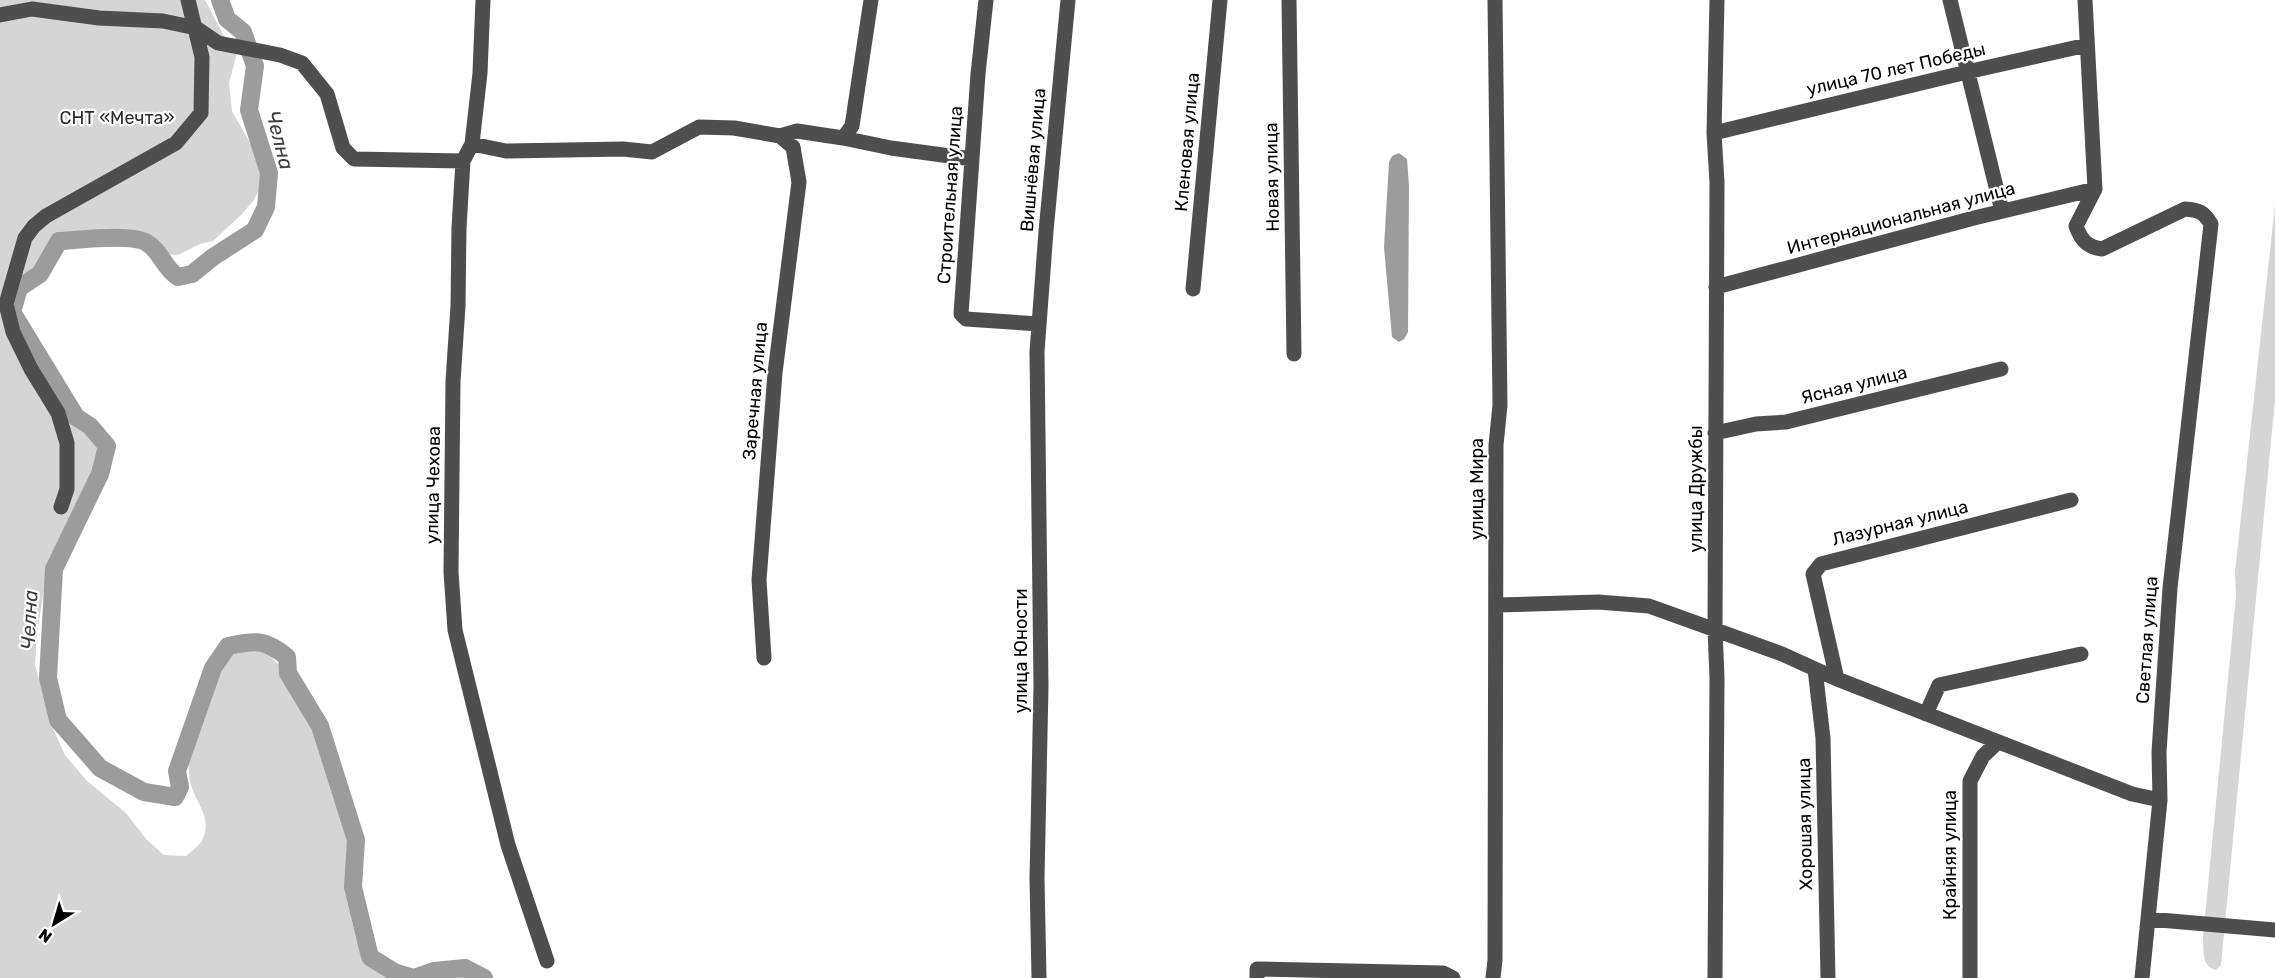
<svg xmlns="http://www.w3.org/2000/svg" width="2275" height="978" viewBox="0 0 2275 978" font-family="Rubik,sans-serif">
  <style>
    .green { fill: #d5d5d5 }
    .water { fill: #9c9c9c }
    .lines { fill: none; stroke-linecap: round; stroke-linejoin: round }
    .river { stroke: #9c9c9c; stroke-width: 18 }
    .minor { stroke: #4e4e4e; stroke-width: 15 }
    .labels { text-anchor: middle; stroke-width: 4.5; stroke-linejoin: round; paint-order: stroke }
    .street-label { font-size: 18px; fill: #000; stroke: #fff }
    .park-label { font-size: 18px; fill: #2c2c2c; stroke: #fff }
    .water-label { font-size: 20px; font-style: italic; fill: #3d3d3d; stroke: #fff }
  </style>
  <rect width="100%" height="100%" fill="#fff"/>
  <!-- green -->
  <path class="green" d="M0,0H205L224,36L231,42L237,53L229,83L232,111L250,143L262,173L261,186L254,200L241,215L213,241L200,244L178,255L153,253L131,241L93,239L66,245L40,260L21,287L17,301L19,319L104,450V462L96,483L49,558L37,634L35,665L54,731L65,755L87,781L126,813L147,840L164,855L186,856C192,851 202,844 204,836C211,815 194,801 190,781C187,760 187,723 194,704C197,695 203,688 207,680C211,669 214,655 223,647C238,635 255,642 267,653C319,702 346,796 351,865C353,890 346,923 361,945C368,955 401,972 413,973C427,973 443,961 457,963C468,965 477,972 485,978H0Z
    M2275,205V400L2221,965L2216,970C2201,967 2204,949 2203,937L2236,596L2235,572Z"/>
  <!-- water -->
  <path class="water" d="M1399,153L1407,159L1409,186L1408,332L1404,339L1399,342L1392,337L1384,247L1389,162L1392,156Z"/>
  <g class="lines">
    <!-- river -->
    <path class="river" d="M220,0L227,19L243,32L255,66L249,110L269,173L266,207L255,230L213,257L192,274L178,277C163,267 161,251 147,243C132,233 79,240 59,241L40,274L19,288L12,312L76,417L90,426L107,446L100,474L54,569L48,678L58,720L100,768L144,792L175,797L180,787L177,771L213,668L228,646C255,640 265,639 287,657L288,673L320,726L356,840L353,887L370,957L394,972L414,978L434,971L465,968L484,978"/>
    <!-- minor -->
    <path class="minor" d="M483,0L480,73L472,144L463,161L459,228L458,306L453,381L451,572L455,630L508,845L547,961
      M986,0L978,74L961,314L966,319L1039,324
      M1289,0L1294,354
      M1950,0L2002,211
      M2085,0L2095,189L2076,226C2081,240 2087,247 2102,249L2185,209C2199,210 2204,212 2211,224L2170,588L2159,752L2160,800L2142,978
      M0,15L32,9L99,18L163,21L196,28L218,43L280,55L302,63L327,94L343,148L354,159L463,161
      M1714,133L1967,72L2087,45
      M780,136L797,131L843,138L852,126L871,0
      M843,138L891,148L972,159
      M472,144L506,151L623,149L652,152L699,127L734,128L780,136L793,147L799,182L775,373L759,580L764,658
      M1716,287L1974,218L2095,189
      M1193,289L1220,0
      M1715,433L1756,424L1786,422L2001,369
      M61,507L67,489V443L58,413L31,369L13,332L6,304L25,238L34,226L46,216L176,143L201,113L202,57L188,0
      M1497,605L1598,602L1649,606L1782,654L1837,679L2132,794L2160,800
      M1815,669L1823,738L1828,978
      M1837,679L1813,574L1821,564L2071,500
      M1926,714L1939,685L2081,654
      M2148,919L2275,930
      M1039,978L1037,879L1041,686L1037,352L1046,231L1068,0
      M1257,978V969L1443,973L1453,978
      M1493,978L1495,960L1496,445L1500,405L1495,0
      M1715,978L1717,678L1715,629L1717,182L1714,133L1717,0
      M1970,978V781L1983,756L1998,742"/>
  </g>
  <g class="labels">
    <!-- street labels -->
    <g class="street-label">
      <text transform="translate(1896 69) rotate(-13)" y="6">улица 70 лет Победы</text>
      <text transform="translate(1187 142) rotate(-85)" y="6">Кленовая улица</text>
      <text transform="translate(1033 160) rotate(-85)" y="6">Вишнёвая улица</text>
      <text transform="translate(1272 177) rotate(-91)" y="6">Новая улица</text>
      <text transform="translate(950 195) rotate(-86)" y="6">Строительная улица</text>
      <text transform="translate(1901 218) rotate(-15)" y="6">Интернациональная улица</text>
      <text transform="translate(1854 385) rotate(-14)" y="6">Ясная улица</text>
      <text transform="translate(755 391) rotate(-85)" y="6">Заречная улица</text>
      <text transform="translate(433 485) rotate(-89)" y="6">улица Чехова</text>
      <text transform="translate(1477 489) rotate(-90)" y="6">улица Мира</text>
      <text transform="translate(1696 489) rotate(-90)" y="6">улица Дружбы</text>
      <text transform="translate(1900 523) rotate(-14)" y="6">Лазурная улица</text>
      <text transform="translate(2147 640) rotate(-86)" y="6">Светлая улица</text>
      <text transform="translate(1021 651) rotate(-90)" y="6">улица Юности</text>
      <text transform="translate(1805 824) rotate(-91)" y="6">Хорошая улица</text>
      <text transform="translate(1950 855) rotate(-90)" y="6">Крайняя улица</text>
    </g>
    <!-- park labels -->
    <g class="park-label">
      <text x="117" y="124">СНТ «Мечта»</text>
    </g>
    <!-- water labels -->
    <g class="water-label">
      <text transform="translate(280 140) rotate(76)" y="7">Челна</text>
      <text transform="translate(29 620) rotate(-87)" y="7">Челна</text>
    </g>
  </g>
  <!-- north arrow -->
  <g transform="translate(54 924) rotate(217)" stroke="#ffffff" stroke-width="4.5" paint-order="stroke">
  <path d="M0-4.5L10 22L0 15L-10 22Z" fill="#000000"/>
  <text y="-9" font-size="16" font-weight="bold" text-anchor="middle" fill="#000000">N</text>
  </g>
</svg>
